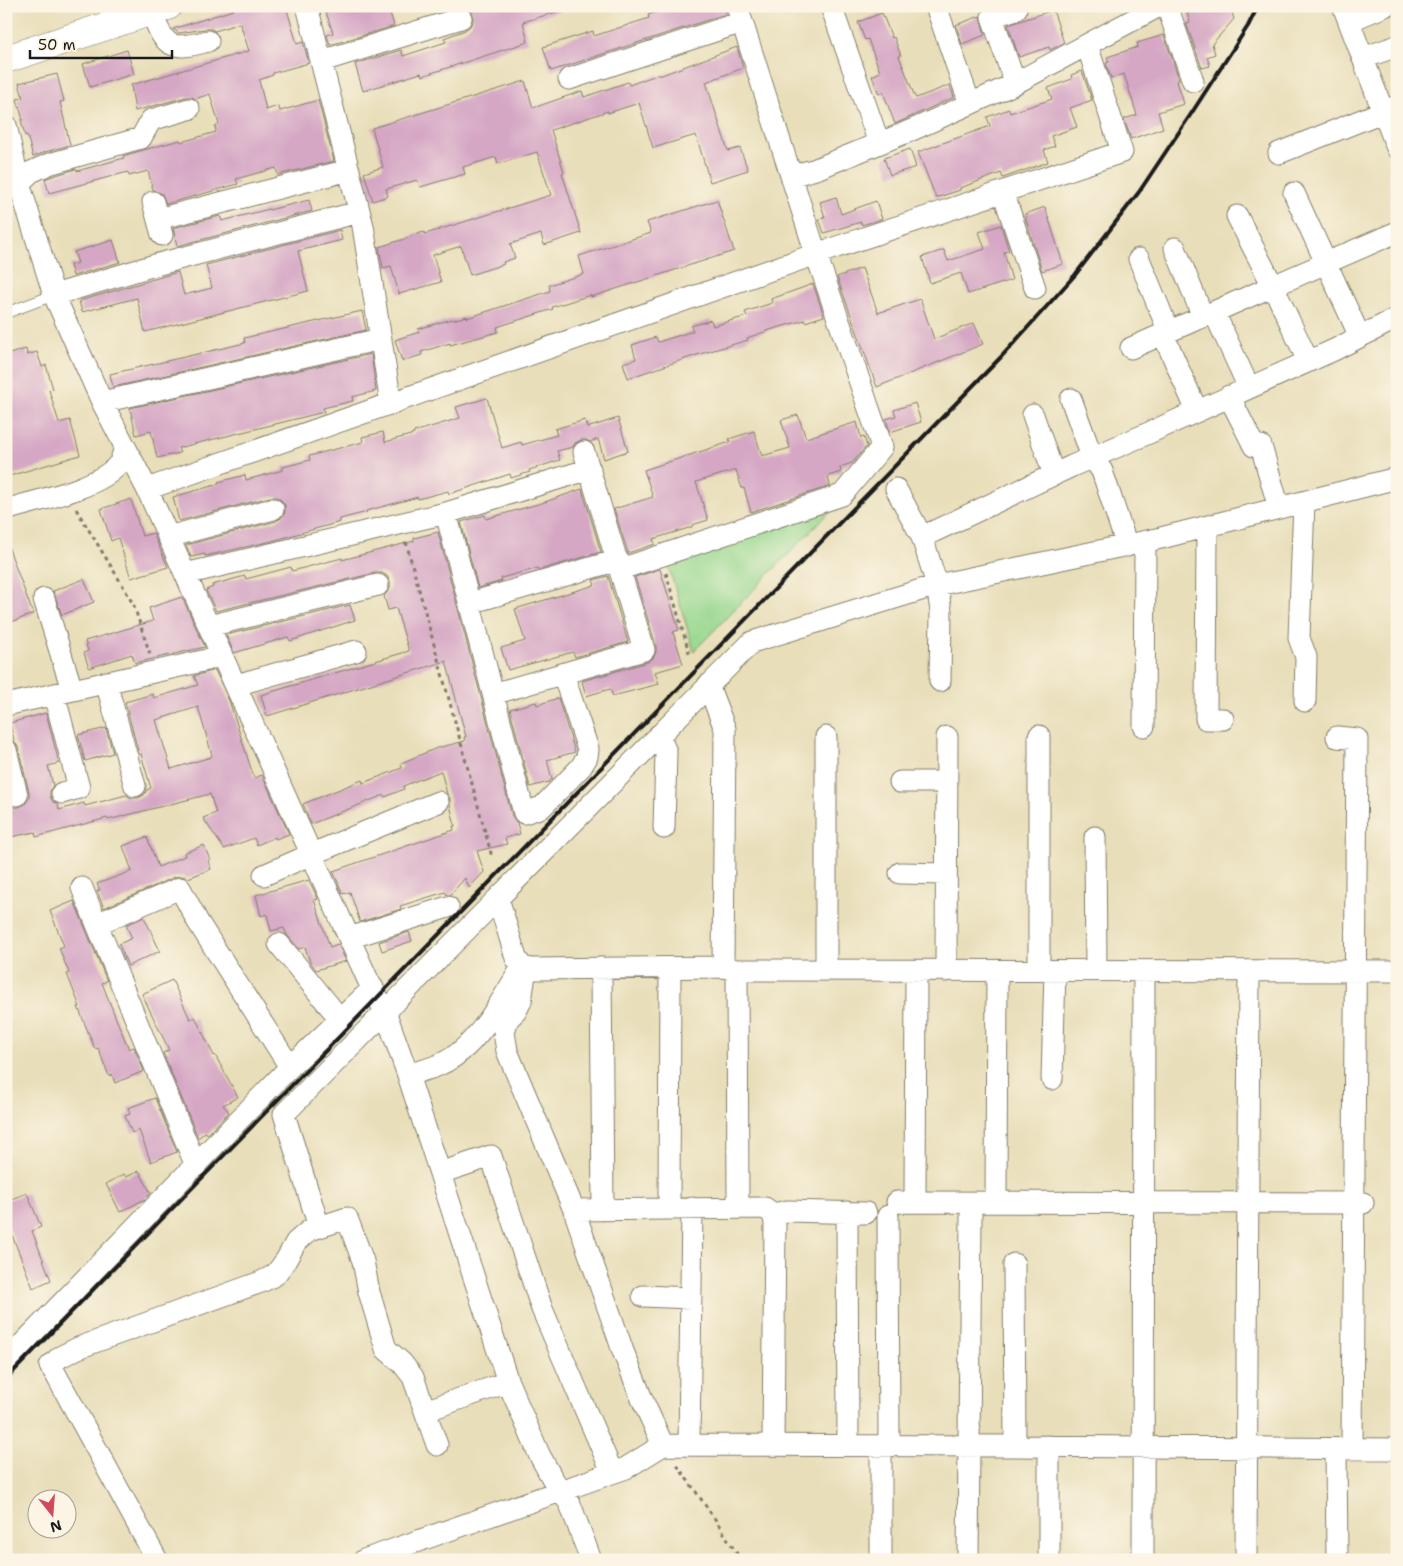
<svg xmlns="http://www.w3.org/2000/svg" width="1403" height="1566" viewBox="0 0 1403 1566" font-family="'Shantell Sans',sans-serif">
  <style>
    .green { fill: #96d78e; stroke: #597a55 }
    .building { fill: #d5a7c5; fill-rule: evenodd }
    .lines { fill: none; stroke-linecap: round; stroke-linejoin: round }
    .service-casing { stroke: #827d6a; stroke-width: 12 }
    .minor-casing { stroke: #827d6a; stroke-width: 23 }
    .secondary-casing { stroke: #827d6a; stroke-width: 29 }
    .path { stroke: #827d6a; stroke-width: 3; stroke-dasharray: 4 4; stroke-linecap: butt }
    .service { stroke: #fff; stroke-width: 10 }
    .minor { stroke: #fff; stroke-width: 21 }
    .secondary { stroke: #fff; stroke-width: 28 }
    .rail { stroke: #1c1c1c; stroke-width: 4 }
  </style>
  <rect width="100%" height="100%" fill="#fcf5e5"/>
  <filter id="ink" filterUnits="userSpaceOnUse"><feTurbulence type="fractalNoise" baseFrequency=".02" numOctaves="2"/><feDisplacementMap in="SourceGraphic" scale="10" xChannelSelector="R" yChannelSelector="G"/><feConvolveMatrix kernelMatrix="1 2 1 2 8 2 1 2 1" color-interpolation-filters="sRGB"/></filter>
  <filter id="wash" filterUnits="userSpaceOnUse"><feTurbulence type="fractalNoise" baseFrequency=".0096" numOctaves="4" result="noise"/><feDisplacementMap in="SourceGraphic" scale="20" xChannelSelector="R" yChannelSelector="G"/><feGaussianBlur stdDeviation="1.12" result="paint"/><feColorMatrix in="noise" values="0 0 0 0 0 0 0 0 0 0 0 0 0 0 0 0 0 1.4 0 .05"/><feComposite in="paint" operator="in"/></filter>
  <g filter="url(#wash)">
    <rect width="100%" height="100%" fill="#e8deb9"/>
    <!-- green -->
    <path class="green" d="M841,500L694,651L666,558Z"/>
    <g id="blocks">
      <!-- building -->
      <path class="building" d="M232,6H286L297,44L303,42L309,63L273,73V75L259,80L266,110L278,106L280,111L318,100L334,161L278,175L276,168L236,179L238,184L166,204L162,194L153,190L148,171L129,176L128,172L49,193L45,179L53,176L76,169L77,171L124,158L123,156L147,149L180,140L181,142L216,132L215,126L219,124L210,94L195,99L192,97H186L135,111L131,85L249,51L240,23L215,31L211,29H205L179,33L173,29L233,10Z
        M324,6H388L394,26L330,45L327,35L333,33Z
        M465,6H562L563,10L523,22L528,42L422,76L421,73L363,91L355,64L401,50L403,56L446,42L444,38L465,30L470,26L473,21V14L470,9Z
        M674,6H725L726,14L551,71L543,47L593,31L594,36L649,18L648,15Z
        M1221,6H1230L1234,19L1212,44L1215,54L1207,57L1210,66L1202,68L1186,23L1190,22L1187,13L1202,9L1203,12Z
        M1053,10L1064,43L1050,50L1049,47L1019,57L1008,25Z
        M882,13L892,38L894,37L901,56H899L915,97L916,98L950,85L954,97L895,124L883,92L879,94L872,76L880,72L868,39L865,40L858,22Z
        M980,16L985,35L962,44L956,25Z
        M1164,35L1178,76L1179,80L1177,81L1184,104L1158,112L1163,128L1131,139L1124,119L1137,115L1124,74L1111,78L1106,63L1109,62L1107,57L1138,47L1137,43Z
        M737,47L743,68L706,82L728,151L740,148L748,170L710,182L696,135L653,148L639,103L608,113V111L551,130L564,172L562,173L581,233L544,245L541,234L510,244L515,258L503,262L504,264L470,275L461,246L433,255L441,282L399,294L391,266L383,268L379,247L411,237V236L424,232L425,234L551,195L537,152L498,164L496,157L463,167L465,174L420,187L417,180L386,189L388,196L373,201L364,173L383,167L372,128L525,81L533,108L582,91L584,97L628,82L629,85L659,74V76Z
        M127,50L134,74L90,87L83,64Z
        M1082,71L1092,100L1070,108L1077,127L1051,136L1055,146L1044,150L1048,162L1003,178L1001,173L960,188V190L936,198L918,152L990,126L987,117L1009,109L1010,113L1052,99L1048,88L1072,79L1071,75Z
        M57,74L64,101L60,102L70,145L45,152L33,157L27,135L25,136L21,120H23L17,99L23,98L19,83Z
        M910,149L916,167L890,175L884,158Z
        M836,197L841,214L876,201L882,219L862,225L861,222L824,233L819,219L825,217L820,202Z
        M309,200L312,211L177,246L173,228L220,216L222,221L269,209V210Z
        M717,200L734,251L591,297V295L552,307L553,309L497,327L498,332L450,345V343L421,352L422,355L402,361L395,340L419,332L418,329L452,319L453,320L467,316V318L550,291L549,285L584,274L579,256L651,233L647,222Z
        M1045,207L1063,264L1042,271L1025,217H1026L1025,214Z
        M1001,225L1009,251L1004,252L1012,280L968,294L961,273L930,283L922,257L944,250L948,261L985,249L979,232Z
        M340,230L342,240L298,251L308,291L145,332L137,298L82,312L79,301L178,272L184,295L212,288L206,265Z
        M113,240L120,262L73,276L70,265L78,263L74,252Z
        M862,268L878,313L920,299L934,339L974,323L983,344L877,387L837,277Z
        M813,284L824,316L805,322V320L773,329L747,338L748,340L700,354L628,378L623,363L636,359L632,345L656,337L658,342L693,331L691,326L711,320L713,326L747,316L745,312L772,303L771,299Z
        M362,311L366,330L113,387L110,374L245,343L244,338Z
        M26,349L27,355L37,352L42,367L46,365L53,389L49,390L59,423L70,420L80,455L6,477V355Z
        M371,354L376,391L352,397L353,401L323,408L324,412L178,448L180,453L157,458L151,431L136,435L130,408Z
        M487,398L502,448L521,442L522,445L557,435L555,429L585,420L587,428L618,418L628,451L604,459L598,439L590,442L586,440H581L575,443L573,447L557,451L560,460L529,470L530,472L511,478L510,474L449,494L448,491L418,499V497L366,511L367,512L340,519V522L272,541L205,556V554L191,557L186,545L276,521L281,518L285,513V505L282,501L277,497H270L179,521L173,497L219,484L218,482L245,475L246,480L283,470V467L310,460L309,456L363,442L362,437L383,432L385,442L414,434V432L460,418L456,407Z
        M915,403L921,422L890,432L886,419L896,416L894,410Z
        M798,415L806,438L857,422L861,438L864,437L867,446L852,463L840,467L841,472L828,476L830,486L751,512L744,488L742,489L736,470L696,482L708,520L692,525V527L653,539L655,544L628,553L614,509L653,497L644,470L730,442L729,439L754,431L762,456L790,448L781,420Z
        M582,489L601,552L539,570L538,568L501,578L502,581L478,588L461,522L485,515L486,519L545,502Z
        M131,499L142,536L153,533L168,567L131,578L118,538L111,541L101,509Z
        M438,532L512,816L517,823L520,834L505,838L507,844L477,851L484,872L469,888L465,878L450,895H447L445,892L400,906L401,909L360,922L350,892L343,894L333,871L454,830L453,826H455L450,805V798L447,794L441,771L403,786L404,789L385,797L384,795L311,824L303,804L362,780L363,783L402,768L401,763L437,748L465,741L464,737H466L446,661L267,716L261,695L409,651L396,608L388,610L384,596L390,589V582L387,576L382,573H375L216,611L206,590L213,587L212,585L245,576L246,579L291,567L292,571L342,558V560L414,541V538Z
        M8,546L33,614L6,624V547Z
        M660,569L679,630L673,632L683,664L655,672L659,684L613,696L610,689L586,696L582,681L648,662L653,658L656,652V646L635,577Z
        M608,576L628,642L575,657L573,652L508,670L501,648L525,641L515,609L595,585L593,580Z
        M84,579L94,602L62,615L53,591Z
        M182,597L205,647L135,663L132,654L89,668L84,653L88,651L85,641L153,621L149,608Z
        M350,605L355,620L290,641L288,637L234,653L226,635Z
        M215,670L230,703L254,778L262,775L289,834L276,839L275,837L257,845L254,838L224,849L203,818L216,813L210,794L108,820L107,818L36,837L35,832L6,838V801L13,807H19L25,804L29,798V792L18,747L14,741L10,723L46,713L59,763L48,766L53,785L50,791V796L53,802L58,804L59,810L84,803L85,806L126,795L131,798H138L144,795L147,790L151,788L141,754H139L125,702L153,694L154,698L198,685L194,676ZM198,707L212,755L211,757L171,769L156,720Z
        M558,698L575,752L547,760L552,779L549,782L530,787L510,709L536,702L537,705Z
        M106,728L113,753L85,761L78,735Z
        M147,837L158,867L185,856L184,853L204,845L210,860L208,861L211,869L188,878L182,876L175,877L104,908L97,891L100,890L97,884L132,871L123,846Z
        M309,880L318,899L314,900L330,947L338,944L346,961L316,970L310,962L305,947L299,949L287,935L284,928L271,931L267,914L261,916L256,895Z
        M74,901L107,981L102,983L117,1021L129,1049L134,1047L144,1071L115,1083L112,1074L109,1076L98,1048L95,1049L78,1007H80L67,974L69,973L59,948L64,946L50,911Z
        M144,917L160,951L128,966L119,944L132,938L126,925Z
        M409,932L412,941L382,951L379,942Z
        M172,980L190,1019L195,1017L214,1056L215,1055L238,1097L223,1105L229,1112L208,1134L205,1132L198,1138L163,1053L169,1050L142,994Z
        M155,1098L177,1152L151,1162L139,1130L132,1133L125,1116L130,1114L128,1108Z
        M139,1171L151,1193L145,1199L120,1212L106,1184L124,1174L126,1177Z
        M27,1193L41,1227L32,1231L51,1280L33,1288L6,1220V1201Z"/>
    </g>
  </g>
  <g filter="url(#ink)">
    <use href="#blocks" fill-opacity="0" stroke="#827d6a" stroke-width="1"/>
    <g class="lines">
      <defs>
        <path id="service" d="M6,313L54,295"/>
        <path id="minor" d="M307,6L363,226L391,404
          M831,6L879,143
          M936,6L970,104
          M1167,6L1193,81
          M1343,6L1397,148
          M152,12C164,48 171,51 208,41
          M1349,21L1385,6
          M1363,58L1397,46
          M322,61L461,18
          M569,79L742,22
          M1015,83L992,17L1016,9
          M6,125L19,183L54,295L102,402L147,489L368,980L385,1011L408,1075L508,1382L539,1454L552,1478L570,1504L591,1560
          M1279,153L1397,106
          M791,176L816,169L912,130L1010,86L1159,6
          M19,183L31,172L49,164L141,138L151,120L189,109
          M1003,192L1035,288
          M1294,193L1360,337
          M153,202L162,235
          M1237,216L1273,286L1308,361
          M158,219L349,170
          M1175,248L1203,317
          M1139,259L1169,332
          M54,295L155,265L359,212
          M1214,312L1249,388
          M1163,334L1197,411
          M1131,348L1397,232
          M1229,396L1254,446H1261L1279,508
          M1071,399L1092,457L1102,471L1127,546
          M102,402L381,339
          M1033,415L1054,475
          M147,489L816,254L1122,152L1087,45
          M896,489L922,537L937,585L941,611L940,681
          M1304,502L1299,638L1306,657L1305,701
          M6,510C37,500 97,489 118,465C122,461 123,452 125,447
          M446,513L524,813L542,807L581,767L587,757L588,749L563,674
          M1207,527L1206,719H1223
          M168,537L273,509
          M922,537L1072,466L1142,436L1334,350L1397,318
          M621,569L842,495L882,447L816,254L737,6
          M185,574L446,513L590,469
          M44,599L72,690
          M470,603L618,560
          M209,626L378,585
          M106,682L135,786
          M236,685L356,651
          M708,685L725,729L723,967
          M54,694L79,788L62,793
          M493,694L644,650L584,452
          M6,705L207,660L221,654
          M1144,726L1145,542
          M659,735L666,752L664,828
          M826,737V970
          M1337,737L1357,739L1352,1449
          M6,750L17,795
          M900,782H946
          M1095,837L1096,970
          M900,873L946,874
          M264,875L312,854L438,802
          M82,888L196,1166
          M498,898L516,958L522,967L532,969L723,967L737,970L1397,971
          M97,924L180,888L198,922L290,1067
          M349,938L448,907
          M279,944L340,1019
          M526,968L521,1001L516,1011L508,1019L504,1032L507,1051L574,1210L623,1351L642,1399L663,1445
          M601,968L603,1210
          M737,970L738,1207
          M1039,970V736
          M946,971L947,737
          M408,1075C419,1071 431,1069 441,1064C477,1048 502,999 522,967
          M1052,1079L1055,971
          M440,1173L491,1156L542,1309L612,1472
          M915,1201L916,971
          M897,1202L1363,1203
          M996,1202L997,971
          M669,1208L670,968
          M574,1210L765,1208L773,1214L775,1223L773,1445
          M847,1212L848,1445
          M773,1214L787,1211L866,1213
          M888,1216L889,1445
          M319,1227L284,1114L752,642L937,585L1161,538L1397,478
          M1014,1264L1015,1446
          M643,1296L691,1298
          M6,1361L290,1067L373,988
          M425,1411L508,1382
          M689,1445L692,1208
          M1049,1446V1560
          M1336,1449L1337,1560
          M157,1560L55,1373L50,1366L60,1357L78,1348L261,1282L275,1275L286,1260L296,1242L310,1230L347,1218L363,1261L369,1292L386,1349L402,1363L413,1377L437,1445
          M364,1560L626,1468L663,1445L1015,1446L1397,1449
          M881,1560V1445
          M968,1560L971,1214
          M1143,1560L1144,971
          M1246,1560L1249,971"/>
        <path id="secondary" d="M6,59L168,6"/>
      </defs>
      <!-- service casing -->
      <use href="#service" class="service-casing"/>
      <!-- minor casing -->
      <use href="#minor" class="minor-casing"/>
      <!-- secondary casing -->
      <use href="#secondary" class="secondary-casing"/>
      <!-- path -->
      <path class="path" d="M76,509L123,586L134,606L150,654
        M406,542L492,857
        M666,573L690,656
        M677,1465L715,1519L741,1560"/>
      <!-- service -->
      <use href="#service" class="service"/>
      <!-- minor -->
      <use href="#minor" class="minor"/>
      <!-- secondary -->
      <use href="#secondary" class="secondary"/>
      <!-- rail -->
      <path class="rail" d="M6,1379L1002,356L1075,275L1139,192L1191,114L1248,26L1258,6"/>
    </g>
  </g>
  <!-- margin -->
  <rect width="1403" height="1566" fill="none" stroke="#fcf5e5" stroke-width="25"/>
  <!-- north arrow -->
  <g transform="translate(52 1514) rotate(163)"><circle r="24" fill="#fcf5e5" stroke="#a29e95"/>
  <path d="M0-4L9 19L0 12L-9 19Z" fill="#d1495b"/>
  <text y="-8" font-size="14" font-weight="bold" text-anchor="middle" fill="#1c1c1c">N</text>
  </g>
  <!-- scale -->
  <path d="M30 50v8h142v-8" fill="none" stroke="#1c1c1c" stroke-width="2.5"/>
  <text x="38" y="50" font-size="15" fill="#1c1c1c" stroke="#fcf5e5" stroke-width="4" paint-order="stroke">50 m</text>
</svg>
